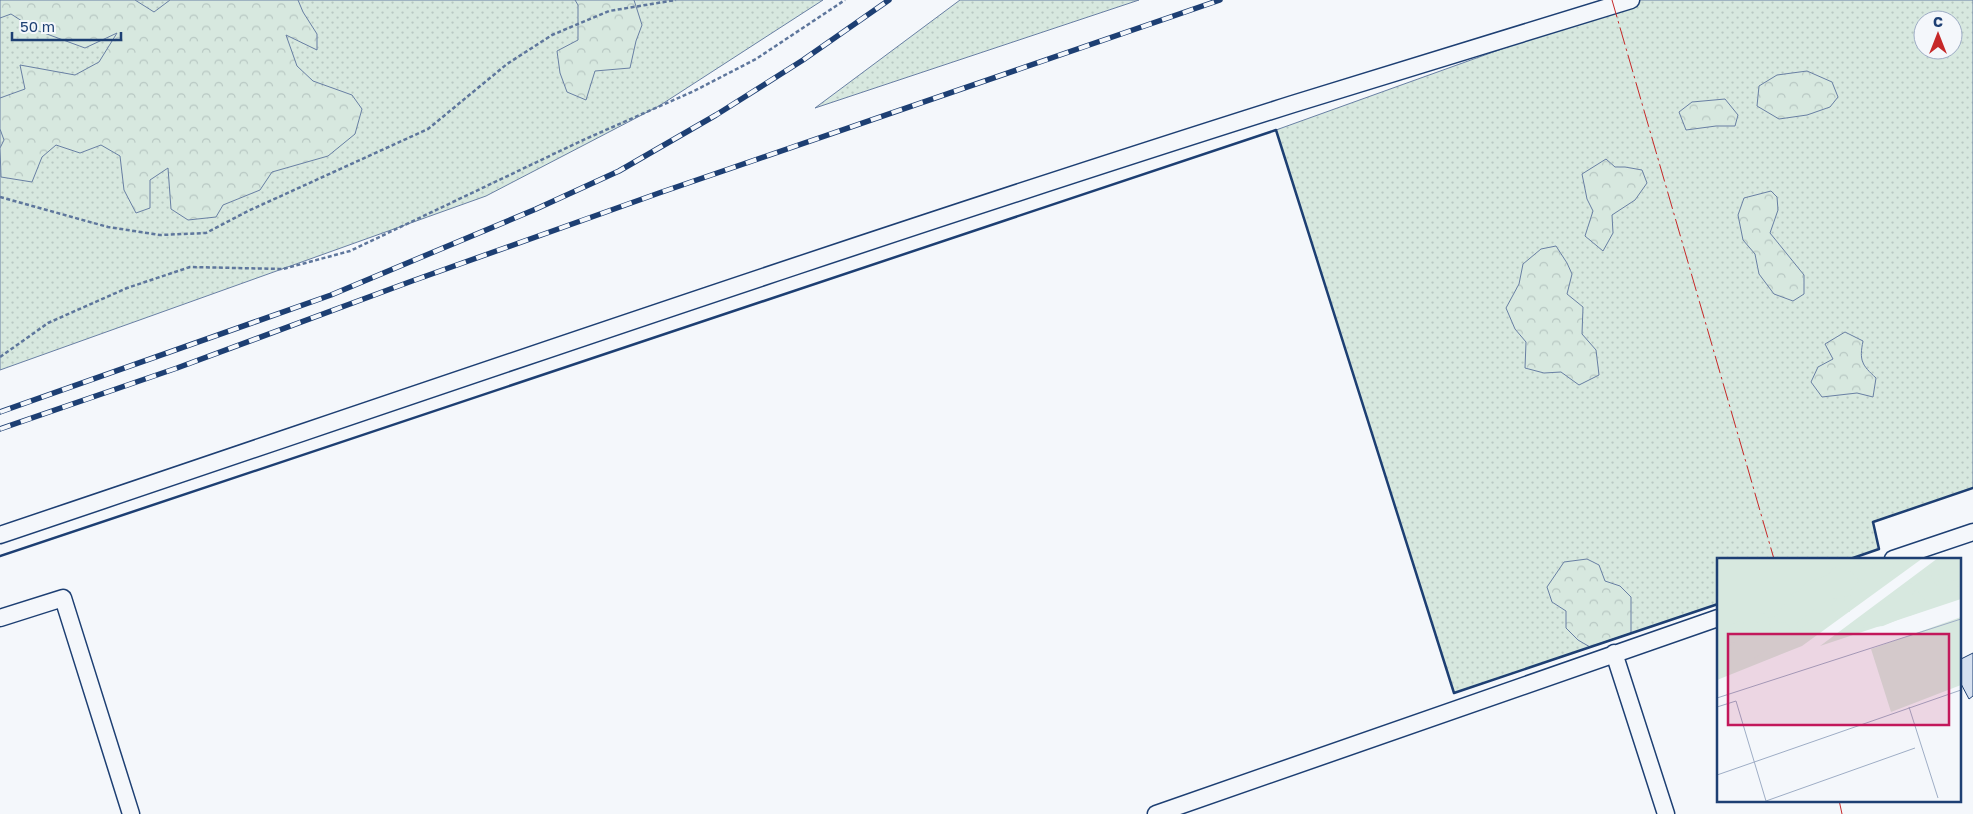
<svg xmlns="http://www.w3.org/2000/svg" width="1973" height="814" viewBox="0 0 1973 814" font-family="'Golos Text',sans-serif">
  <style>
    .grass { fill: url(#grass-dots); stroke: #687fa3; fill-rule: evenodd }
    .forest { fill: url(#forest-crowns); stroke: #687fa3 }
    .building { fill: #d5e0f0; stroke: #1d3f73 }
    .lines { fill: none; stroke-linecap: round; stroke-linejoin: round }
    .minor-casing { stroke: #1d3f73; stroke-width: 19 }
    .path { stroke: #5e769c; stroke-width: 2.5; stroke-dasharray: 4 2.5; stroke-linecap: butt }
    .minor { stroke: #f4f7fb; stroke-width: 16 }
    .rail-casing { stroke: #1d3f73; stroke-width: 5.5 }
    .rail { stroke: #f4f7fb; stroke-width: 4; stroke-dasharray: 11; stroke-linecap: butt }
    .wall { stroke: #1d3f73; stroke-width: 2.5 }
    .power { stroke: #c62828; stroke-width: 1; stroke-dasharray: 18 4 2.5 4; stroke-linecap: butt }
    .inset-road { fill: none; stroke: #9eadc5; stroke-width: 1 }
    .view { fill: #c2185b; fill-opacity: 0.15; stroke: #c2185b; stroke-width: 2.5 }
    .inset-edge { fill: none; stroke: #1d3f73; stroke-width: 2.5 }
  </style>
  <defs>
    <pattern id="grass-dots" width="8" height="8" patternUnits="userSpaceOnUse" patternTransform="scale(1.25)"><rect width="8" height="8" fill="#d7e8df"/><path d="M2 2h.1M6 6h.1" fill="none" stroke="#b8c8c3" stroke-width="1.8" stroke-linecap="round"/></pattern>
    <pattern id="forest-crowns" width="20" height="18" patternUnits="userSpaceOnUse" patternTransform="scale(1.25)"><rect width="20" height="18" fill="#d7e8df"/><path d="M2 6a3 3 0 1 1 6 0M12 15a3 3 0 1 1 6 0" fill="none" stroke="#b8c8c3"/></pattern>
  </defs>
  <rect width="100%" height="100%" fill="#f4f7fb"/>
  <!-- grass -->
  <path class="grass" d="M0,0H823L659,106L486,196L0,370Z
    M960,0H1139L815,108Z
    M1638,0H1973V488L1873,522L1879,549L1850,559H1718V604L1454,693L1276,130ZM1923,20H1953V50H1923Z"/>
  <!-- forest -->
  <path class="forest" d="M0,0H135L154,12L170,0H298L303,12L317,34V50L286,35L297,66L313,81L352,95L362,109L355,134L328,156L272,172L260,190L223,205L216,217L188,220L171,209L168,168L150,180V208L136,213L124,190L120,156L101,145L80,153L56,145L42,157L32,182L1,177L0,148L4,140L0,129V98L25,89L20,65L75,75L99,62L117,33L85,48L36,30L11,14L0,18Z
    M575,0H634L642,25L636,41L630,68L595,71L586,100L567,92L560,73L557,51L578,40V5Z
    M1807,71L1832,82L1838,97L1830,107L1807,115L1779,119L1757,106L1759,86L1777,75Z
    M1725,99L1738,115L1735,126H1716L1686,130L1679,112L1692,102Z
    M1606,159L1615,167H1625L1642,170L1647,183L1635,200L1612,215L1613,233L1603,251L1585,236L1593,211L1587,199L1582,174Z
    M1771,191L1777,197L1778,210L1770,233L1804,275V294L1793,301L1774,294L1759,274L1755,254L1743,240L1738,215L1744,198Z
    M1556,246L1567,263L1572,274L1567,294L1583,307L1582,334L1596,350L1599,375L1579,385L1561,372L1544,373L1525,368L1526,342L1515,329L1506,308L1519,284L1523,264L1541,249Z
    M1845,332L1863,341C1859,361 1862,365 1876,378L1873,397L1857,393L1822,397L1811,382L1818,367L1833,359L1825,344Z
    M1587,559L1599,565L1605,581L1620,586L1631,597V633L1590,647L1578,640L1566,628V611L1552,602L1547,587L1564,562Z"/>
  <!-- building -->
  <path class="building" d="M1973,653V696L1969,699L1959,680V660Z"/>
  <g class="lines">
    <defs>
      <path id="minor" d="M0,535C430,390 860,241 1293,104C1406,69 1519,35 1631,0
        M1893,559L1973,532
        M0,618L63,598L131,814
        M1614,653L1666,814
        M1156,814L1718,618"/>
    </defs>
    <!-- minor casing -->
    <use href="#minor" class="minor-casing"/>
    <!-- path -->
    <path class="path" d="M0,197L108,227L160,235L206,233L248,211L428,129L507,64L552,35L609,11L676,0
      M0,357L48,323L127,288L190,267L283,269L350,251L581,141L694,91L756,59L845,0"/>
    <!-- minor -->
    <use href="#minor" class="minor"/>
    <defs>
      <path id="rail" d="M0,412L331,295L536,209L619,171L716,115L803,60L889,0
        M0,429L177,368L412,281L659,193L1220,0"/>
    </defs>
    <!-- rail casing -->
    <use href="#rail" class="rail-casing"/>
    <!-- rail -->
    <use href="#rail" class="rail"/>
    <!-- wall -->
    <path class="wall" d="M0,556L1276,130L1454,693L1718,604
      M1850,559L1879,549L1873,522L1973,488"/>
    <!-- power -->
    <path class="power" d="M1612,0L1774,559
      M1839,800L1842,814"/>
  </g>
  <!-- overview -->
  <g transform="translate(1717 558)">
    <rect width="244" height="244" fill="#f4f7fb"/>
    <path d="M0,0H206L85,88L0,122ZM221,0H244V41L103,88ZM244,59V127L174,154L154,91Z" fill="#d7e8df"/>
    <path d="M154,0H182L183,1L179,9L163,15L155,12L158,4ZM227,0H244V8L221,16L228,17L230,22L235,23L244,21V26L230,28L215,19L214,12L224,11L220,8ZM117,9L135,14L142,23L133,33L135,37L126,39L133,54H126L117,64L119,56L113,49L120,41L114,40L104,46L109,53L101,56L98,51L79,65L82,72L92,64L94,71L82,75V84L77,88L74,82L75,74L70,65L52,63L54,74L45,75L47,82L44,81L51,91L36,101L31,100L30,95L27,100L23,93L12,96L14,84L20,85L24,81L6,76L3,79V72H16L29,78L33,71L11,68L23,63L30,67L36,62L41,65L44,55L50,56V60L59,58L69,45H76L78,40L73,36L82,33L89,25L111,17ZM208,17L222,29L238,34V29L244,28V39L192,58L201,45H210L199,31L195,37H190L193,32L191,25L197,26ZM182,57L185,60L166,68L146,70L147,67Z" fill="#d7e8df"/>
    <path class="inset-road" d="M0,140L244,61M0,149L19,143L49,243M192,149L221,240M0,217L244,132M49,243L198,190"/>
    <path class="view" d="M11,76H232V167H11Z"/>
    <rect width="244" height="244" class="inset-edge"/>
  </g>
  <!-- north arrow -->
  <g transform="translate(1938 35)"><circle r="24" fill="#f4f7fb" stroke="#9eadc5"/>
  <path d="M0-4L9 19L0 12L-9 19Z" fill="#c62828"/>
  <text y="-8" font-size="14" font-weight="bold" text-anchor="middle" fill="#1d3f73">С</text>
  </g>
  <!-- scale -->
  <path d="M12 32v8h109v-8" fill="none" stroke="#1d3f73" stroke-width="2.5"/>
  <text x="20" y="32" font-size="15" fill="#1d3f73" stroke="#f4f7fb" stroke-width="4" paint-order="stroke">50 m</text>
</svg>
